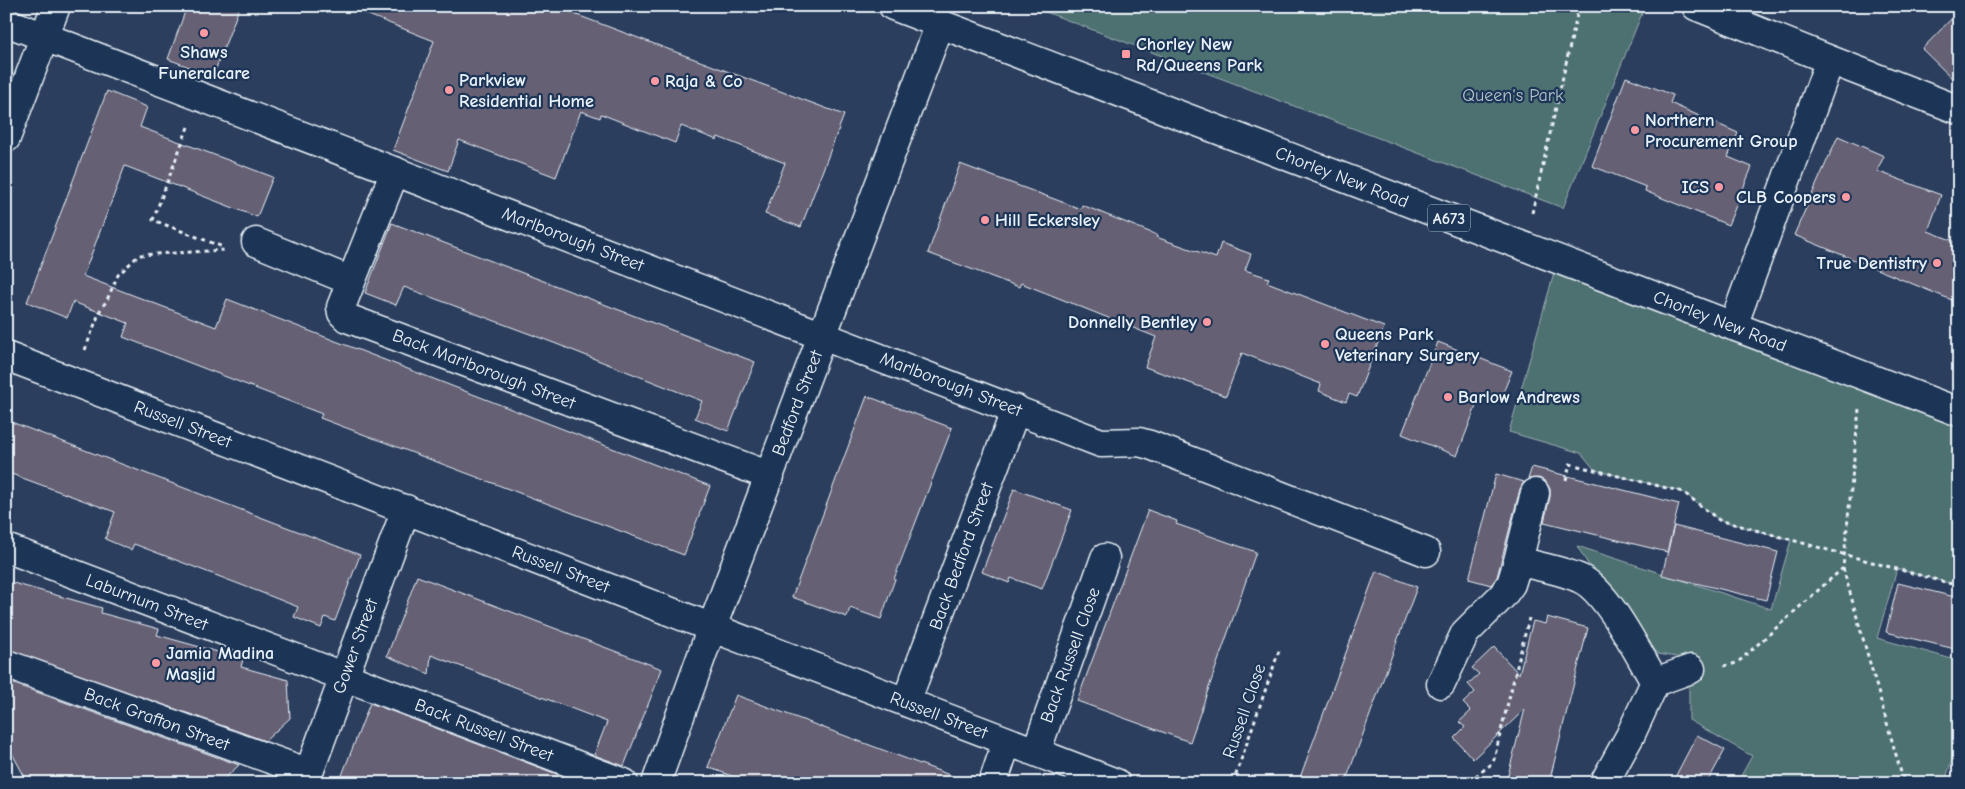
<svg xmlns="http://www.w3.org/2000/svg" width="1965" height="789" viewBox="0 0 1965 789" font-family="'Comic Neue',sans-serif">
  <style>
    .green { fill: #4d6f70; stroke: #9ab0b4 }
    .building { fill: #666075; stroke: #e8f1f8 }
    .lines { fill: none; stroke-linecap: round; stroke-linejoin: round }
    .minor-casing { stroke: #e8f1f8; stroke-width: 31 }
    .major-casing { stroke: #e8f1f8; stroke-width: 31 }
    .path { stroke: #e8f1f8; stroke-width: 3; stroke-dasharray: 4 4; stroke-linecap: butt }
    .minor { stroke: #1d3557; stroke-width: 28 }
    .major { stroke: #1d3557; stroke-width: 28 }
    .poi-dot { fill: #ff9aa2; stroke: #1d3557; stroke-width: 2 }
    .labels { text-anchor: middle; stroke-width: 4.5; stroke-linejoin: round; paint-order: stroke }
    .shield { fill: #1d3557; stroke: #abb9c8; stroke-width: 1 }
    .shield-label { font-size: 16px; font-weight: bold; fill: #e8f1f8 }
    .poi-label { font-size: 18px; font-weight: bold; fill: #e8f1f8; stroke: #1d3557; text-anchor: start }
    .park-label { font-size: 18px; fill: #b2c4c8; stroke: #1d3557 }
    .street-label { font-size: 18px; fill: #e8f1f8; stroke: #1d3557 }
  </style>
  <rect width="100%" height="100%" fill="#2c3e5d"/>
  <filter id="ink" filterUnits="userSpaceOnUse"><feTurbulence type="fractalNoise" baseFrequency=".02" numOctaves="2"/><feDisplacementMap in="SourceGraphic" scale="10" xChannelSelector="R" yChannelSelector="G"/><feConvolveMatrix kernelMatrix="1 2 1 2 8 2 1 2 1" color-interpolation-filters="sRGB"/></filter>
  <g filter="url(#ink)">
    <!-- green -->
    <path class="green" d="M1030,6H1645L1563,208Z
      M1558,259L1959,412V586L1897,569L1877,638L1959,661V741L1944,783H1737L1752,756L1689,720V659L1658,654L1588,564L1577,546L1771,609L1791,540L1719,520L1683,492L1595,470L1581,453L1509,432Z"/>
    <!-- building -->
    <path class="building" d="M187,6H240L213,76L168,59Z
      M351,6H553L844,115L801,227L765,214L785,163L718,137L717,140L681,126L675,143L601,114L600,118L581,111L556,177L459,140L448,171L393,150L434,41L351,8Z
      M1959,11V85L1922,49Z
      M1626,77L1673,95L1670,103L1738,133L1728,157L1752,167L1728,225L1645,191L1646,187L1592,166Z
      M107,91L147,107L140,127L273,177L257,217L125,166L83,276L216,327L227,299L710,486L684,555L320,418L322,414L123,337L128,323L73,302L67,318L27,302Z
      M1838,136L1884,156L1877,171L1941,195L1928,231L1959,243V303L1794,235Z
      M960,164L1081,209L1082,205L1157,235L1156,237L1216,258L1221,243L1251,254L1245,270L1269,278L1267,282L1384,327L1357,397L1349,394L1346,402L1319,391L1321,384L1242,353L1226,396L1145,367L1156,337L1021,283L1019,287L928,253Z
      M392,223L755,362L728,431L695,418L702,401L554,343L404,287L396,305L365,293Z
      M1438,342L1512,371L1500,400L1481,393L1457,456L1402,434Z
      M867,396L952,428L894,579H895L881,619L850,608L847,617L792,597Z
      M6,420L360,555L335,621L325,617L321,628L294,617L298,607L265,594L134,544L131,550L105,539L115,512L6,472Z
      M1532,467L1679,504L1667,552L1544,522L1550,497V489L1546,482L1539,478L1528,479Z
      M1496,474L1524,482L1520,489L1497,577L1491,585L1469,579Z
      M1014,489L1072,510L1042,589L1011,578L1009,583L982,572Z
      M1148,510L1177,521L1176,524L1256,552L1190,742L1077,701Z
      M1674,526L1778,552L1766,600L1662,575Z
      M1376,571L1417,587L1345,783H1298Z
      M417,576L662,669L624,766L594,755L607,722L431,655L429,674L387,656Z
      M6,581L102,608L101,613L159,629L157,635L243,659L241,667L288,680L290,718L265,741L6,649Z
      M1898,583L1959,598V650L1886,632Z
      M1547,617L1588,628L1565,718L1549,783H1506L1525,709L1473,759L1454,738L1465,727L1459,722L1471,711L1463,703L1475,692L1468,684L1479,674L1472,668L1494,647L1519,674L1533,621L1545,624Z
      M6,681L239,765L220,783H28L6,742Z
      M736,695L963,780V783H750L708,767Z
      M370,703L575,781L574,783H339Z
      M1697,735L1725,750L1707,783H1672Z"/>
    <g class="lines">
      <defs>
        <path id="minor" d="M1696,6L1830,60L1959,110
          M6,22L1101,443L1139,442L1150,445L1426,552
          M6,138L56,6
          M395,171L341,307L342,313L347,318L770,476
          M256,242L351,281
          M1733,326L1830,60
          M6,356L1116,783
          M6,548L624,783
          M1518,561C1539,567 1562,570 1581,579C1608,592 1639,655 1655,682
          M6,664L309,773
          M1441,684L1465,633L1503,595L1511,584L1518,561L1535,493
          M906,702L1016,409
          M1036,752L1105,558
          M305,783L406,509
          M656,783L712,627L940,24
          M993,783L1007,741
          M1604,783L1630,736L1655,682L1691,669"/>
        <path id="major" d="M893,6L1959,412"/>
      </defs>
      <!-- minor casing -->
      <use href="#minor" class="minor-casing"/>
      <!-- major casing -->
      <use href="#major" class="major-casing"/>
      <!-- path -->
      <path class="path" d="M188,127L153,220L223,247
        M1532,213L1579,6
        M85,350L101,308L106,302L118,275L139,255L226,250
        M1859,409L1843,568L1904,783
        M1566,480L1570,464L1683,492L1719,520L1959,586
        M1724,666L1737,663L1843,568
        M1233,783L1280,648
        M1472,783L1473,778L1493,763L1529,618"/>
      <!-- minor -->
      <use href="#minor" class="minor"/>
      <!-- major -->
      <use href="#major" class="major"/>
    </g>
  </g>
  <!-- markers -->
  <g class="poi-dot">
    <circle cx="204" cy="33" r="5"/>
    <rect x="1121" y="49" width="10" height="10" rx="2.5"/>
    <circle cx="655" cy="81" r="5"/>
    <circle cx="449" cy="90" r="5"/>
    <circle cx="1635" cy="130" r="5"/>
    <circle cx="1719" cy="187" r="5"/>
    <circle cx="1846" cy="197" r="5"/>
    <circle cx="985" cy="220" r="5"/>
    <circle cx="1937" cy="263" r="5"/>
    <circle cx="1207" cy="322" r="5"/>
    <circle cx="1325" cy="344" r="5"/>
    <circle cx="1448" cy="397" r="5"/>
    <circle cx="156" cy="663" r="5"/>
  </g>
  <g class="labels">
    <!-- shield labels -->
    <rect class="shield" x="1428" y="204.5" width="42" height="27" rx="4"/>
    <g class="shield-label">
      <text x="1449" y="224">A673</text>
    </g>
    <!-- poi labels -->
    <g class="poi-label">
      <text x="1136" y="50">Chorley New<tspan x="1136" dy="21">Rd/Queens Park</tspan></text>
      <text x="204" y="58" text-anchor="middle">Shaws<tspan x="204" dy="21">Funeralcare</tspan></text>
      <text x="459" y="86">Parkview<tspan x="459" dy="21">Residential Home</tspan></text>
      <text x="665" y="87">Raja &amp; Co</text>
      <text x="1645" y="126">Northern<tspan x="1645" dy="21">Procurement Group</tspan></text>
      <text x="1709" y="193" text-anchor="end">ICS</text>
      <text x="1836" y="203" text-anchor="end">CLB Coopers</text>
      <text x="995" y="226">Hill Eckersley</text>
      <text x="1927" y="269" text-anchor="end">True Dentistry</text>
      <text x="1197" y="328" text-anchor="end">Donnelly Bentley</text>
      <text x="1335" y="340">Queens Park<tspan x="1335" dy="21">Veterinary Surgery</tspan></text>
      <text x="1458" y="403">Barlow Andrews</text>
      <text x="166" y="659">Jamia Madina<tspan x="166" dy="21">Masjid</tspan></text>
    </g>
    <!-- park labels -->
    <g class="park-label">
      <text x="1513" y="101">Queen's Park</text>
    </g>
    <!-- street labels -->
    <g class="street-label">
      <text transform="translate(1342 177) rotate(21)" y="6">Chorley New Road</text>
      <text transform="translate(573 239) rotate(21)" y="6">Marlborough Street</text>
      <text transform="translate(1720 321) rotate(21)" y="6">Chorley New Road</text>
      <text transform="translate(484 369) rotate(21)" y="6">Back Marlborough Street</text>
      <text transform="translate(951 384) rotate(21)" y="6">Marlborough Street</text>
      <text transform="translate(797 403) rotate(-69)" y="6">Bedford Street</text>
      <text transform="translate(183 424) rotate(21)" y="6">Russell Street</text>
      <text transform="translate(961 556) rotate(-70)" y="6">Back Bedford Street</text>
      <text transform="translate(561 569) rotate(21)" y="6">Russell Street</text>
      <text transform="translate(147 602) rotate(21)" y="6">Laburnum Street</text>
      <text transform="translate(355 646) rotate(-70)" y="6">Gower Street</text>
      <text transform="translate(1070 655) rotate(-70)" y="6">Back Russell Close</text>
      <text transform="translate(1244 711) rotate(-71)" y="6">Russell Close</text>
      <text transform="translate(939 715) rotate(21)" y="6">Russell Street</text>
      <text transform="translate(157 719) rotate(20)" y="6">Back Grafton Street</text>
      <text transform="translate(484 730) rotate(21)" y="6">Back Russell Street</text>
    </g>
  </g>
  <!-- margin -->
  <rect width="1965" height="789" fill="none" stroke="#1d3557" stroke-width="25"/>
  <rect x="12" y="12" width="1940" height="764" fill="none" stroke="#e8f1f8" stroke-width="2" filter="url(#ink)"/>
</svg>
